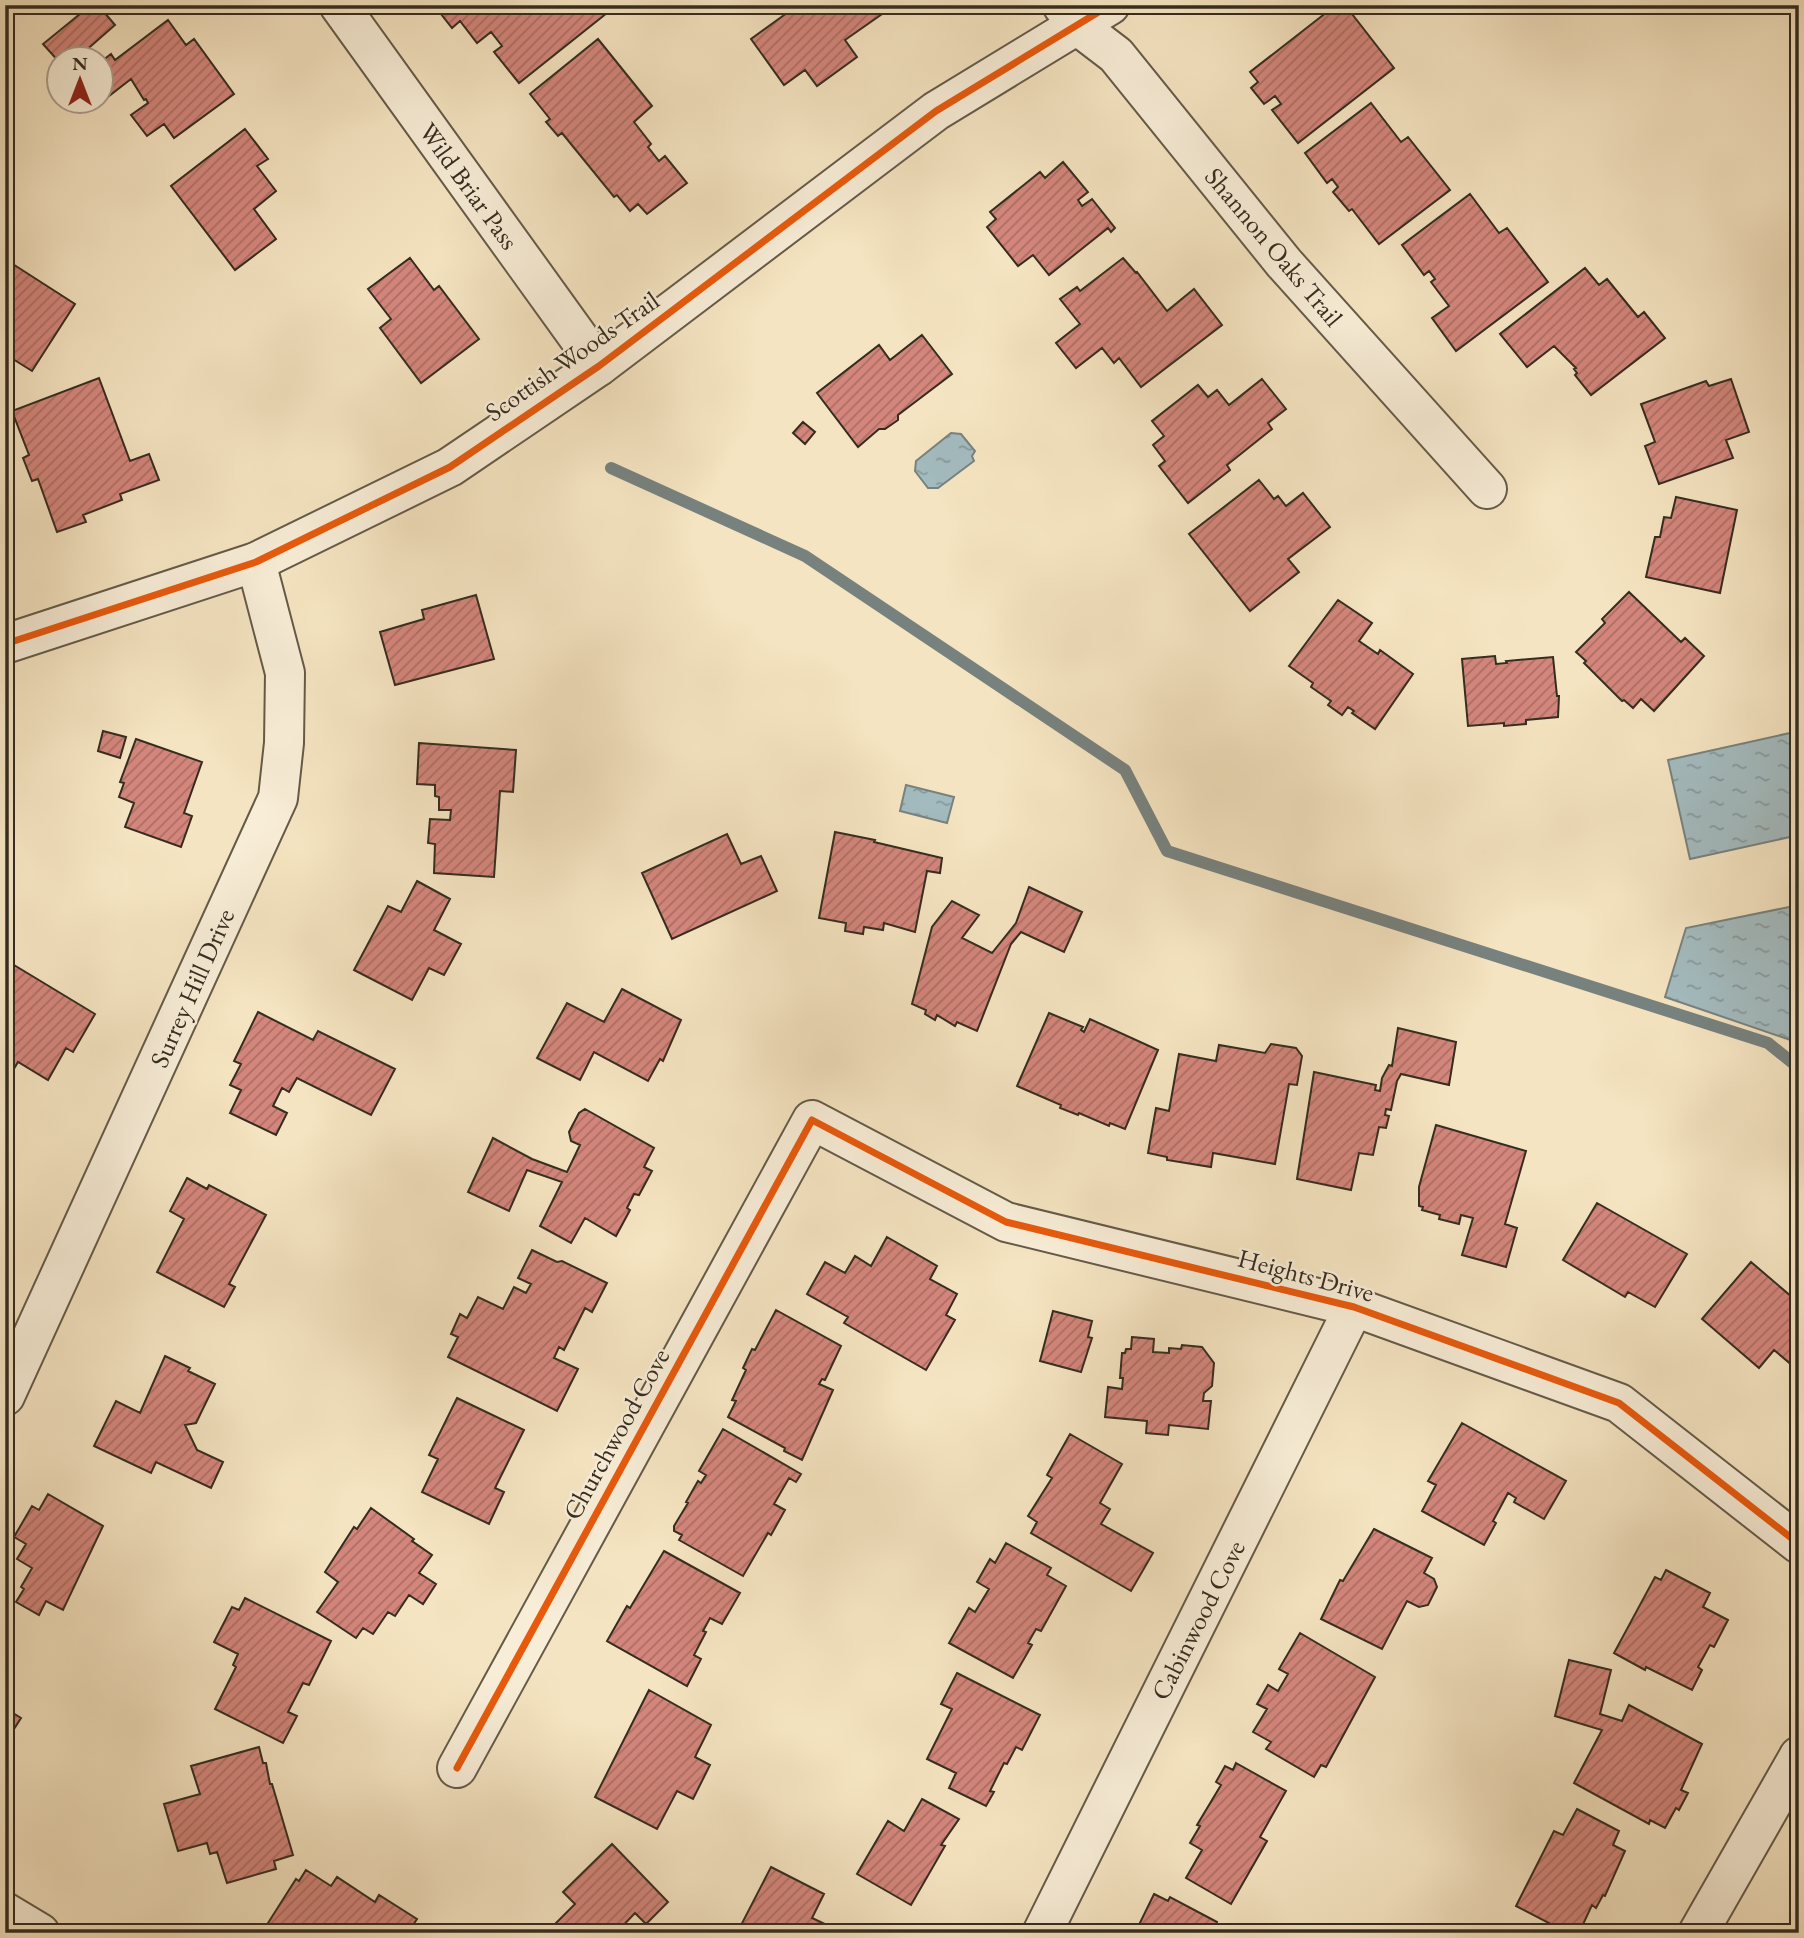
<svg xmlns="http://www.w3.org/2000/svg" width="1804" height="1938" viewBox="0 0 1804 1938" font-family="'EB Garamond',serif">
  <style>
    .water { fill: url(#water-ripples); stroke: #77827f; stroke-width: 2 }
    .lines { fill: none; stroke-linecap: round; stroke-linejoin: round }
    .stream { stroke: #77827f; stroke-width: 12 }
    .building { fill: url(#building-hatch); stroke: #352c20; stroke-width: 2 }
    .minor-casing { stroke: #655a48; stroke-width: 42 }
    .tertiary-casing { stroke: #655a48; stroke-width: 42 }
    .minor { stroke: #f8edd7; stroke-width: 38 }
    .tertiary { stroke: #f8edd7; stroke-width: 38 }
    .cycleway-casing { stroke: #f8edd7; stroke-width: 11 }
    .cycleway { stroke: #e8590c; stroke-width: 7 }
    .labels { text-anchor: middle; stroke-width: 5; stroke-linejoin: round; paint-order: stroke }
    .street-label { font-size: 26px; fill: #352c20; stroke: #f8edd7 }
  </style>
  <defs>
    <pattern id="water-ripples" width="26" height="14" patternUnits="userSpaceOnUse" patternTransform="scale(1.75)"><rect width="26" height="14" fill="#a3bbbf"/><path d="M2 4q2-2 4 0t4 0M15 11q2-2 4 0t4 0" fill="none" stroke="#86989b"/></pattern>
    <pattern id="building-hatch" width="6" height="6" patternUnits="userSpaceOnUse" patternTransform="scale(1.75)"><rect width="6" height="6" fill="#d4867c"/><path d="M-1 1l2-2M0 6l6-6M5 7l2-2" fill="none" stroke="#ad6e65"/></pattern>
  </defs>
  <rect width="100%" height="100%" fill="#f5e4c1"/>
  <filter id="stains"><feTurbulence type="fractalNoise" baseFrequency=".00286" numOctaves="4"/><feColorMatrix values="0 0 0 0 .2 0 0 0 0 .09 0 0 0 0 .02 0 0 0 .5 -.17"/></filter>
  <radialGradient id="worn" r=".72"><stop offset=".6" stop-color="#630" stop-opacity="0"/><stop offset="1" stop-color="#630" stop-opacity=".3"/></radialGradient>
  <!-- water -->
  <path class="water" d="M951,433L961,434L975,451L972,456L974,461L938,488H928L915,471L916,461Z
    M1799,731V835L1690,859L1668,760Z
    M906,785L954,797L947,823L900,811Z
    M1799,905V1043L1665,997L1686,928Z"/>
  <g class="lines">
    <!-- stream -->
    <path class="stream" d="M611,468L805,556L1125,770L1167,851L1768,1043L1799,1068"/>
  </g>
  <!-- building -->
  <path class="building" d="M91,5H98L115,25L75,60H60V63L43,44Z
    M434,5H617L519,83L494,52L502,46L491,32L477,43L460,21L452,28Z
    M798,5H895L845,40L857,57L817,86L805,70L784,85L751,39Z
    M1336,5H1345L1394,68L1298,143L1272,110L1281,104L1275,96L1264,104L1251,88L1258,82L1250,72Z
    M168,20L186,45L194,39L234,94L174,138L164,124L147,136L131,115L148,103L146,99L144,100L131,79L109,96L102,86V61L111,54L115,60Z
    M598,39L652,106L634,122L651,144L648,147L659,161L665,156L687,183L647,214L638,204L630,211L617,195L614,197L562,133L558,136L546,122L550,119L530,94Z
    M1371,103L1401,142L1408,137L1450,190L1379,244L1352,209L1349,211L1333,192L1338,187L1332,179L1327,183L1305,153Z
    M245,129L268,159L257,166L276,191L254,209L276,239L235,270L171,186Z
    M1063,162L1088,192L1078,200L1082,206L1092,199L1115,228L1111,232L1108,228L1049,275L1033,255L1018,266L987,227L996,219L990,212L1040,172L1045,178Z
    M1470,194L1499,233L1507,228L1548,282L1456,351L1432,318L1449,306L1431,282L1435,279L1429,271L1424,275L1402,245Z
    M410,258L434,290L439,286L479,339L421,383L380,328L391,319L368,289Z
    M1123,258L1136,273L1137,272L1167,311L1194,289L1222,325L1141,387L1119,358L1114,363L1102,348L1076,368L1056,343L1080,324L1060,299L1077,287L1080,291Z
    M5,259L75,304L32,371L5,354Z
    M1585,268L1599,285L1607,279L1638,317L1644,312L1665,338L1591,395L1575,375L1577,373L1574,369L1576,368L1554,346L1527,367L1500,334Z
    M922,335L952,374L898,415V420L885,429H879L858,447L817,393L879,345L890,360Z
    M99,378L130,461L149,454L159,480L120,494L122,500L83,515L86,522L57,532L38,479L32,481L23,458L29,455L12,411Z
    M1262,379L1286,409L1268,423L1272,429L1227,465L1230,470L1188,503L1159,466L1165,461L1153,445L1164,436L1152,421L1198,385L1208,397L1217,390L1229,405Z
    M1731,379L1749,432L1726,440L1733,458L1659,484L1645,446L1655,442L1641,404L1706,381L1709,386Z
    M803,422L815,432L805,444L793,433Z
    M1259,480L1274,499L1278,496L1286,506L1303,493L1330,527L1288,559L1299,572L1250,611L1189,534Z
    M1676,497L1737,510L1720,593L1646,577L1655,537H1660L1664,517L1671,518Z
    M1629,592L1681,642L1685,638L1704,656L1654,711L1641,699L1633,708L1624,700L1622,701L1584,663L1586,661L1576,652L1605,623L1602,619Z
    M476,595L494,659L395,685L380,632L424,619L422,610Z
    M1338,600L1372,623L1359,641L1378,654L1380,650L1413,674L1375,729L1352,713L1354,711L1348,707L1342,715L1328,705L1331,701L1311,687L1313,683L1289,666Z
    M1495,656L1496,664L1507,663L1506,661L1553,657L1557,696H1559L1558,717L1526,720V724L1504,726V723L1468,726L1462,659Z
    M103,731L126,737L120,758L98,751Z
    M136,739L202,762L184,813L192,816L181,847L125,827L134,803L119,797L124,783L120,782Z
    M419,743L516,750L513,792L500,791L494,877L434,873L435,844L428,843L430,819L450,820L451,810H439V797L435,796V785L417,784Z
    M835,832L875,840L874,842L942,858L940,873L927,871L915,932L884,923L883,930L864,927L863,934L845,931L846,923L819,918Z
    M727,834L741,864L761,856L777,891L672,939L642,873Z
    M417,881L450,899L434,930L461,944L444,975L429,968L412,1000L354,970L388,906L401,912Z
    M1029,887L1082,912L1064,952L1021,932L1011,944L977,1031L957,1022L955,1026L937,1015L935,1020L925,1014L926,1010L912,1004L932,927L952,901L979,915L962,938L992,953L1016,923Z
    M14,965L95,1014L73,1052L66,1048L48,1080L18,1062L5,1084V981Z
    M622,989L681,1020L663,1061L660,1059L648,1081L594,1052L580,1080L537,1058L567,1003L604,1022Z
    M258,1012L313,1040L318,1031L395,1069L371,1115L297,1078L289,1092L282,1088L273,1106L287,1113L276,1135L230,1113L241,1090L230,1085L241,1064L234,1061Z
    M1049,1013L1083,1027L1081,1030L1084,1032L1090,1019L1158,1050L1125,1129L1110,1123L1109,1126L1079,1113L1078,1115L1060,1108L1061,1105L1017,1086Z
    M1398,1028L1456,1042L1449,1085L1401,1074L1397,1081L1391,1110L1386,1109L1385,1115L1389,1116L1386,1128L1379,1127L1373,1155L1359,1153L1351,1190L1297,1179L1314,1072L1376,1085L1375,1090L1380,1091L1382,1078L1389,1065L1392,1066Z
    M1271,1044L1296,1048L1302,1056L1297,1085L1289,1084L1275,1164L1213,1153L1211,1167L1167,1160V1157L1148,1153L1156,1108L1169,1111L1179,1054L1216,1061L1219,1045L1265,1053Z
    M585,1109L654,1148L644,1167L652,1171L639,1195L634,1194L627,1208L630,1210L616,1236L585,1218L571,1243L540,1226L562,1182L527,1170L509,1211L468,1192L493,1138L532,1159L567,1172L580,1145L571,1141L569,1132L579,1113Z
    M1436,1125L1526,1151L1505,1224L1517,1228L1506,1267L1462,1255L1473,1218L1461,1215L1459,1224L1439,1219L1440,1215L1422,1210L1423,1207L1419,1206V1187Z
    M187,1178L207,1189L209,1185L266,1215L229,1284L235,1287L224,1307L157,1272L184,1219L170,1211Z
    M1597,1203L1687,1254L1655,1307L1628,1292L1625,1297L1563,1260Z
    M887,1237L937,1266L930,1279L957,1294L946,1315L955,1320L926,1370L844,1323L848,1317L807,1294L825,1262L845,1273L855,1256L871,1266Z
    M532,1250L557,1262L562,1261L607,1283L592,1312L585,1308L564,1350L559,1347L554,1358L578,1369L557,1411L448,1357L458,1337L451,1334L460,1314L467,1318L478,1297L503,1309L514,1287L526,1293L531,1284L518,1278Z
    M1751,1262L1799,1303V1371L1774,1350L1759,1368L1702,1319Z
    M776,1310L841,1346L825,1380L822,1379L819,1384L833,1390L802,1460L784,1451L785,1448L728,1417L736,1401L732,1400L746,1370L743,1368L752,1349L755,1350Z
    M1053,1311L1092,1321L1088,1337L1092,1338L1081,1372L1040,1361Z
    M1132,1337L1154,1339L1153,1352L1169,1353V1348L1181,1349L1182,1345L1202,1347L1214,1363L1212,1386L1204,1393L1203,1401H1211L1208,1429L1169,1425L1168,1435L1146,1433L1147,1421L1105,1417L1108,1387L1122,1389L1123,1378H1120L1122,1353H1125L1126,1349H1131Z
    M165,1356L190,1368L188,1371L215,1384L196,1423L185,1425L197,1450L223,1462L211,1488L156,1462L151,1473L94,1446L116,1401L140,1413Z
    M457,1398L524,1430L495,1488L504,1492L489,1524L422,1492L438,1459L429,1455Z
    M1462,1423L1566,1481L1544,1519L1514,1502L1516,1498L1508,1493L1493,1521L1496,1523L1484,1545L1422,1511L1436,1485L1428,1481Z
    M723,1429L801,1474L796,1482L789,1478L774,1504L785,1510L771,1535L768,1533L743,1576L679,1540L682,1535L674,1531V1526L688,1503L686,1502L698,1481L701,1483L706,1475L699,1471Z
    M1070,1434L1122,1464L1100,1503L1110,1509L1101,1524L1153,1553L1131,1591L1031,1533L1037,1522L1028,1516L1052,1478L1047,1475Z
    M48,1494L103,1526L63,1610L46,1601L39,1615L16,1602L24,1589L21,1587L32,1568L17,1559L26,1544L14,1537L32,1506L39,1510Z
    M371,1508L414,1539L412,1541L432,1555L419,1573L436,1584L423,1604L409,1595L395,1616L388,1612L373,1634L363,1628L356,1638L317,1612L338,1582L325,1572L354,1527L357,1529Z
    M1374,1529L1432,1558L1424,1573L1434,1579L1437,1587L1428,1605L1419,1607L1407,1601L1382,1649L1321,1619L1340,1580L1343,1581Z
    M1006,1543L1051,1568L1047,1575L1066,1586L1041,1631L1036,1629L1028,1643L1032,1645L1013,1678L949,1643L969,1608L975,1612L989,1589L977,1582L990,1559L995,1563Z
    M664,1551L740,1593L722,1624L710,1618L703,1631L706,1632L694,1655L701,1659L687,1686L607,1641L627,1606L630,1608Z
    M1666,1570L1710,1593L1703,1607L1728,1620L1714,1647L1710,1645L1698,1667L1702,1670L1692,1690L1646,1667L1645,1670L1614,1653L1655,1577L1661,1580Z
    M245,1598L331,1641L309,1685L303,1683L288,1712L297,1716L283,1743L215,1709L236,1667L233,1665L238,1654L214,1642L232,1607L239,1610Z
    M1300,1633L1375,1677L1326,1767L1321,1765L1314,1777L1266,1749L1271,1742L1253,1732L1267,1709L1257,1704L1268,1685L1278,1691L1288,1674L1279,1669Z
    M1569,1660L1611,1670L1600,1714L1622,1721L1629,1705L1702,1744L1681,1790L1688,1793L1679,1810L1676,1808L1665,1828L1650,1820L1649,1824L1574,1783L1602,1730L1555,1716Z
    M957,1673L1040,1715L1022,1750L1016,1747L1007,1764L1004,1763L990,1791L994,1792L986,1806L949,1788L956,1773L927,1759L952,1709L941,1704Z
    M649,1690L711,1725L695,1757L710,1765L693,1799L677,1791L657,1829L595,1797Z
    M5,1708L21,1718L5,1743Z
    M259,1747L263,1763H266L270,1784H272L293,1855L274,1861L276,1869L227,1883L217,1852L210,1854L207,1843L178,1851L164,1804L200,1794L191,1766Z
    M1236,1763L1286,1791L1260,1837L1267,1841L1231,1904L1186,1878L1202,1850L1190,1843L1200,1826L1197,1825L1221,1785L1216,1782L1225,1766L1233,1770Z
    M922,1799L959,1819L941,1845L945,1846L911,1905L857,1874L888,1821L904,1831Z
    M1577,1809L1619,1831L1613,1845L1625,1851L1605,1896L1603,1895L1596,1908L1592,1905L1579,1933H1568L1516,1906L1554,1831L1563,1835Z
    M612,1844L668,1902L646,1924L635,1913L616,1933H555L551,1928L575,1904L563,1892Z
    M771,1867L824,1894L812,1918L827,1925L823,1933H737Z
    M306,1870L331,1886L337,1877L375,1902L379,1895L417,1919L413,1925L415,1926L411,1933H272L268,1923L296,1879L299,1881Z
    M1154,1894L1168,1901L1170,1897L1217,1922L1211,1933H1135Z"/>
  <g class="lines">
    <defs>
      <path id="minor" d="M339,5L599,366
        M1062,5L1078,26L1116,55L1284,263L1487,489
        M5,1396L278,798L284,743L285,673L256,562
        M457,1768L812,1120L1006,1222L1354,1307L1619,1403L1799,1544
        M5,1912L40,1933
        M1042,1933L1354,1307
        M1698,1933L1799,1756"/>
      <path id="tertiary" d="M5,644L256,562L450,467L599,366L936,111L1110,5"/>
    </defs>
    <!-- minor casing -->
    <use href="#minor" class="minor-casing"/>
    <!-- tertiary casing -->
    <use href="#tertiary" class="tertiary-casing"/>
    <!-- minor -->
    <use href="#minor" class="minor"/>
    <!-- tertiary -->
    <use href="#tertiary" class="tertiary"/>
    <defs>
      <path id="cycleway" d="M5,644L256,562L450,467L599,366L936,111L1110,5
        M457,1768L812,1120L1006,1222L1354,1307L1619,1403L1799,1544"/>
    </defs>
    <!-- cycleway casing -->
    <use href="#cycleway" class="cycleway-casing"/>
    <!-- cycleway -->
    <use href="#cycleway" class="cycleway"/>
  </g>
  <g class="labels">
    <!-- street labels -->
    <g class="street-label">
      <text transform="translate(469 186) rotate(54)" y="9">Wild Briar Pass</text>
      <text transform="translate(1274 247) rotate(50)" y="9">Shannon Oaks Trail</text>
      <text transform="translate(572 356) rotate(-35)" y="9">Scottish Woods Trail</text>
      <text transform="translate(192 988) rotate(-66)" y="9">Surrey Hill Drive</text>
      <text transform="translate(1306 1275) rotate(15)" y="9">Heights Drive</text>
      <text transform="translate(616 1434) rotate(-61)" y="9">Churchwood Cove</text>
      <text transform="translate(1198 1620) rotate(-63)" y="9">Cabinwood Cove</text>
    </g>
  </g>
  <!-- margin -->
  <rect width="1804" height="1938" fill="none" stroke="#f5e4c1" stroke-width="28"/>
  <rect x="7" y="7" width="1790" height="1924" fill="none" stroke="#352c20" stroke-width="3.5"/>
  <rect x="14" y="14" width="1776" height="1910" fill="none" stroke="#352c20" stroke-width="2"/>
  <!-- north arrow -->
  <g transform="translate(80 80)"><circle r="33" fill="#f8edd7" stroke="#aaa08e" stroke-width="2"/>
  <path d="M0-5L12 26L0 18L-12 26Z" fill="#8f2418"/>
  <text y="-10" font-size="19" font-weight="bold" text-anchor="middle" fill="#352c20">N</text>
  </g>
  <rect width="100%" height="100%" filter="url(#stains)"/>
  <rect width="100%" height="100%" fill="url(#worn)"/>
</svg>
